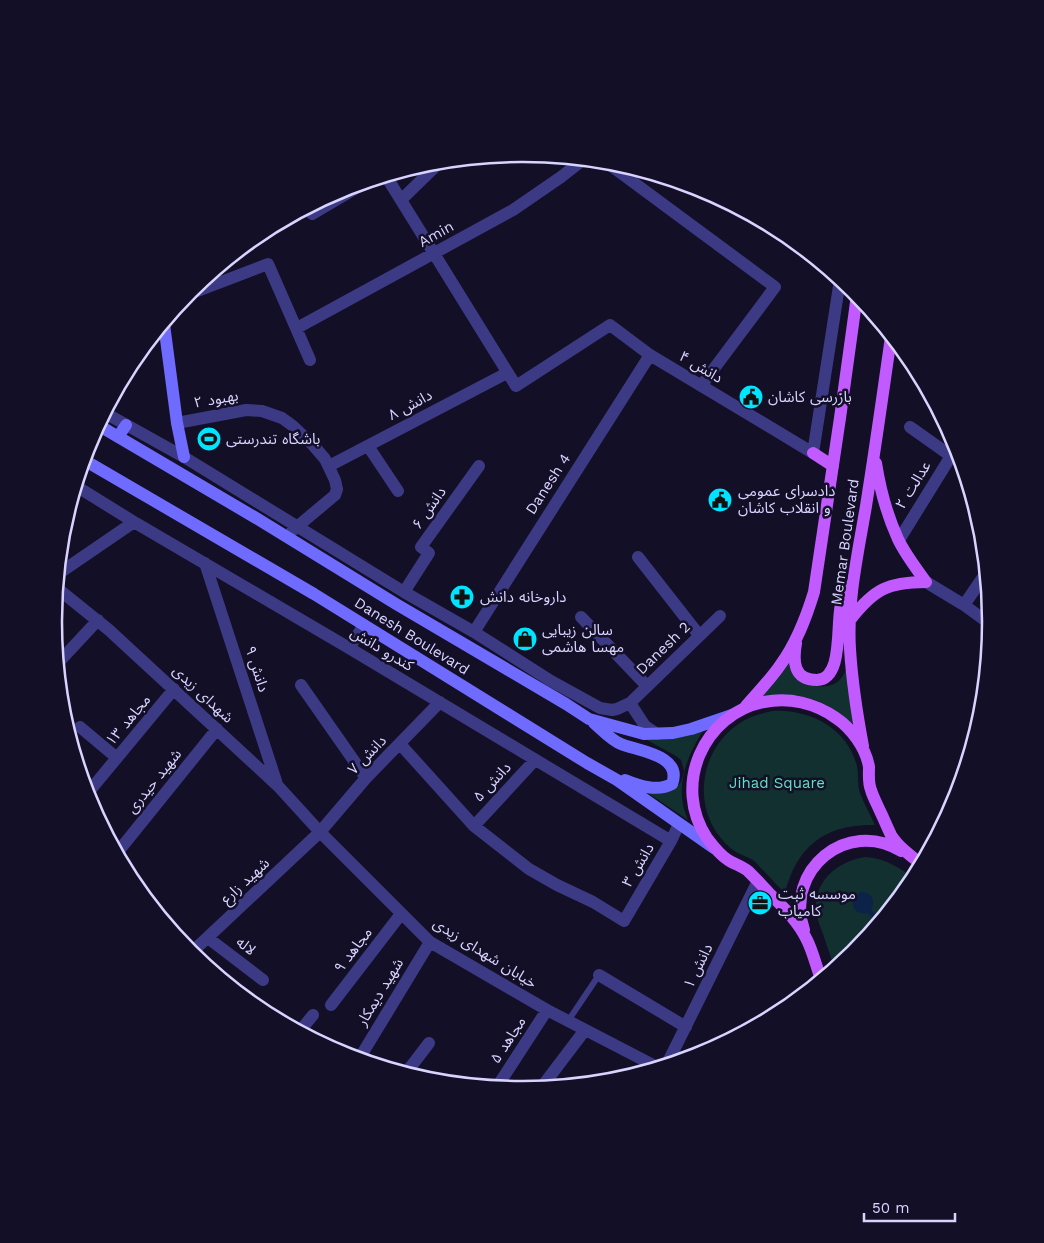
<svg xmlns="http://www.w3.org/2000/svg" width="1044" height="1243" viewBox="0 0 1044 1243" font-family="'Work Sans','Noto Sans Arabic',sans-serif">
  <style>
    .green { fill: #12302f }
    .water { fill: #0c2248 }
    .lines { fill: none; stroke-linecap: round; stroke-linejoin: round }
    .lane { stroke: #3d3a85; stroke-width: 6 }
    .street { stroke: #3d3a85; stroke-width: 12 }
    .secondary { stroke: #6f6bff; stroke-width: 12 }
    .primary { stroke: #c25bff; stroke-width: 12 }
    .labels { text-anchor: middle; stroke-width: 5; stroke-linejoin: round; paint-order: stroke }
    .street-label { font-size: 15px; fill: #d9d4ff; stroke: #130f26 }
    .poi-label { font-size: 15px; fill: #d9d4ff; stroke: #130f26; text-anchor: start }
    .park-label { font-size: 15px; fill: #5fe0c0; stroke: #130f26 }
    .rim { fill: none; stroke: #d9d4ff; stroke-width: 2.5 }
  </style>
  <rect width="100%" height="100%" fill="#130f26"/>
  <!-- green -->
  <path class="green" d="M792,655L814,686C834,688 841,683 848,665L853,726C827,699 798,690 761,697Z
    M772,711C810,709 847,728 857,766C859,775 857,785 860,793C864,804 870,814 875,825C826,824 797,845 785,893C778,886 771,879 764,871C760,868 757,863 753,860C748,857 741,855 736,852C728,847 722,840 717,833C693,798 703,749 737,725C748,717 760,714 772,711Z
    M703,731C689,752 678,779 683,805C684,810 686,815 688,820L645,791L677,786L681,782L684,771L681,760L676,756L647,740Z
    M866,857C887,859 896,867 914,877L911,882L853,953L834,968C831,957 827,946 823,934C821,928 818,922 817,916C811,883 836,861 866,857Z"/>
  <!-- water -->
  <path class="water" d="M860,892C872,892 876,900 871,910L880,920L877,923L868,913C858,915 850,909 854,898Z"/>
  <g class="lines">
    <!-- lane -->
    <path class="lane" d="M568,1021L599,975"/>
    <!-- street -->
    <path class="street" d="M606,162L775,287L701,386
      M386,176L516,386L610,325L650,355L813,453L840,280
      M401,200L441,161
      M312,214L368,181
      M187,295L268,264L310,360
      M297,328L513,210L561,177L584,159
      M105,413L184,457L404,592L474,632L551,681L600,708L612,710L617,709L630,703L720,616
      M177,423L246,410L262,411L282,418L293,426L313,445L325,459L335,480L337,489L335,495L292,531
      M910,427L951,456
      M368,446L398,491
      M329,466L507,373
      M76,486L134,522L349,648L671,841
      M899,540L956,448
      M638,557L699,635
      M205,563L277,784
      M58,574L134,522
      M926,582L964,605L990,624
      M57,588L109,630L278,786L320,832L430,942L547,1010L657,1067
      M404,592L429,553L421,547L479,466
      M964,605L986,573
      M581,617L647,686
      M474,632L650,355
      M349,648L364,625
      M58,663L98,620
      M301,685L366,778
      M630,703L645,726L657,734
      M80,727L117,758
      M400,744L474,826L529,869L557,885L593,902L624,921L671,841L679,824
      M87,794L174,689
      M474,826L535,760
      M117,853L217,729
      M208,938L263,980
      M191,953L320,832L366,778L440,702
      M599,975L686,1027
      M331,1005L401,914
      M300,1031L313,1015
      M359,1059L430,942
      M667,1064L758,881
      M406,1073L429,1043
      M497,1087L547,1010
      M541,1088L585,1030"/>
    <!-- secondary -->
    <path class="secondary" d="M164,324L177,423L184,457
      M98,425L256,518L396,604L566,704L589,719L644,734L673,733L691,729L732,715
      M118,437L126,425
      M84,460L314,594L587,763L617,780L714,848
      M594,723C601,729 612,741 621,744C638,751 683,755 672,784C657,792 640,786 625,780"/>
    <!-- primary -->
    <path class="primary" d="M813,453L833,466
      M876,463C880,489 887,515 898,539C905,554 916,568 926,582
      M850,620C874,589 888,582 926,582
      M796,643C793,661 793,680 817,680C845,679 835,619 842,600C844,595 849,589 852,584
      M746,706C758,692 771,679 781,664C797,642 806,618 814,592L840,418L857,295
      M863,746C857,714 852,681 850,649C847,601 858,553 866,506C875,450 883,393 891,337
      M804,930C784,870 847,818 901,851
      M821,979C816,966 813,952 807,940C798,921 783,907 769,893C762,885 755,878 748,871C742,866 734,864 728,860C720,855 713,846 707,838C672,786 703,714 764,702C789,697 815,703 836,718C851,728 866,748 869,767C869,775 868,783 871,790C873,797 877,804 880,811C884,819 887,827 891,835C897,845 911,857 921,863"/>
  </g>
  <!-- icons -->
  <defs>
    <symbol id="civic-disc" viewBox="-11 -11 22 22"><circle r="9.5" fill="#00e5ff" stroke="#130f26"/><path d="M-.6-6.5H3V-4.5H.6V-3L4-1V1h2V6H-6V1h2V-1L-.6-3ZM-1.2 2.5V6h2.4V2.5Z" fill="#111"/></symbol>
    <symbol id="stadium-disc" viewBox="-11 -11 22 22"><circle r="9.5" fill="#00e5ff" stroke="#130f26"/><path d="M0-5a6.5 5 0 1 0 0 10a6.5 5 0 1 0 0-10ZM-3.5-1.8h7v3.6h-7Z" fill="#111"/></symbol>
    <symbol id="pharmacy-disc" viewBox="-11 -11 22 22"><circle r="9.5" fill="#00e5ff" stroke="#130f26"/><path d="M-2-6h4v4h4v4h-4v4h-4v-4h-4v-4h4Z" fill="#111"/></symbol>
    <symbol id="shop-disc" viewBox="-11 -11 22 22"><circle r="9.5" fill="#00e5ff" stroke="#130f26"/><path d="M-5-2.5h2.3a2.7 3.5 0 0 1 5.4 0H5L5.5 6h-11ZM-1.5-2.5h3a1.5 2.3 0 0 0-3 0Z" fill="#111"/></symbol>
    <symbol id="office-disc" viewBox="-11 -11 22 22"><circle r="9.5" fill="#00e5ff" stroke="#130f26"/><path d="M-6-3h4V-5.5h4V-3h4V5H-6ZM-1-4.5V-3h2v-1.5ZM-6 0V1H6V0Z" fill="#111"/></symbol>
  </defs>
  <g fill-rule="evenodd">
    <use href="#civic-disc" x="737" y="383" width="28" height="28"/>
    <use href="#stadium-disc" x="195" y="425" width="28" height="28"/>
    <use href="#civic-disc" x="706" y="486" width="28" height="28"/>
    <use href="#pharmacy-disc" x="448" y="583" width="28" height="28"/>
    <use href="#shop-disc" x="511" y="625" width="28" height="28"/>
    <use href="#office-disc" x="746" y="889" width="28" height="28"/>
  </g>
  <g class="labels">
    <!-- street labels -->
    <g class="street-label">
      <text transform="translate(436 234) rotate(-29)" y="5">Amin</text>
      <text transform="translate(701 367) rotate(31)" y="5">دانش ۴</text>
      <text transform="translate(216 399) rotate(-10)" y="5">بهبود ۲</text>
      <text transform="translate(410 405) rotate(-28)" y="5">دانش ۸</text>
      <text transform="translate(548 484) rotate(-57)" y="5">Danesh 4</text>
      <text transform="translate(913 485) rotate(-58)" y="5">عدالت ۲</text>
      <text transform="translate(429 508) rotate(-55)" y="5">دانش ۶</text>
      <text transform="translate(845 542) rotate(-82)" y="5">Memar Boulevard</text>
      <text transform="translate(412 636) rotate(32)" y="5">Danesh Boulevard</text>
      <text transform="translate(663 648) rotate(-44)" y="5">Danesh 2</text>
      <text transform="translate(382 649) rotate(31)" y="5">کندرو دانش</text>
      <text transform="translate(257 669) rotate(72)" y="5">دانش ۹</text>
      <text transform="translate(203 694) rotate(43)" y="5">شهدای زیدی</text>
      <text transform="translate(128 720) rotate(-50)" y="5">مجاهد ۱۳</text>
      <text transform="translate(367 755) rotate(-46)" y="5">دانش ۷</text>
      <text transform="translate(154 781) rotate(-51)" y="5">شهید حیدری</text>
      <text transform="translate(492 782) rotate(-47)" y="5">دانش ۵</text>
      <text transform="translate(638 865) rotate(-59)" y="5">دانش ۳</text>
      <text transform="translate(245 881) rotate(-43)" y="5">شهید زارع</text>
      <text transform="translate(246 946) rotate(38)" y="5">لاله</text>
      <text transform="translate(353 950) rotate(-53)" y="5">مجاهد ۹</text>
      <text transform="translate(485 953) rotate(32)" y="5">خیابان شهدای زیدی</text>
      <text transform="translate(698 966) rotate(-64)" y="5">دانش ۱</text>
      <text transform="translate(380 992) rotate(-59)" y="5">شهید دیمکار</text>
      <text transform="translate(508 1040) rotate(-57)" y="5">مجاهد ۵</text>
    </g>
    <!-- poi labels -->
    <g class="poi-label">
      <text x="768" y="402">بازرسی کاشان</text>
      <text x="226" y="444">باشگاه تندرستی</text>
      <text x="738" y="496">دادسرای عمومی<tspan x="738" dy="17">و انقلاب کاشان</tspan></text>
      <text x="480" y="602">داروخانه دانش</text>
      <text x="542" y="635">سالن زیبایی<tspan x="542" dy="17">مهسا هاشمی</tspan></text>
      <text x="778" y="899">موسسه ثبت<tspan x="778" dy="17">کامیاب</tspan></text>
    </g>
    <!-- park labels -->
    <g class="park-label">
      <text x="777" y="788">Jihad Square</text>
    </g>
  </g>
  <!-- crop -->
  <path d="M0 0H1044V1243H0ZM521 162H523A459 459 0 0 1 982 621V622A459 459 0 0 1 523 1081H521A459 459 0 0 1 62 622V621A459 459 0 0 1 521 162Z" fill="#130f26" fill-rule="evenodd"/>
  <path class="rim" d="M521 162H523A459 459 0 0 1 982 621V622A459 459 0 0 1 523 1081H521A459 459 0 0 1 62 622V621A459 459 0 0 1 521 162Z"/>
  <!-- scale -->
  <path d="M864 1213v8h91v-8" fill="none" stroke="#d9d4ff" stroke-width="2.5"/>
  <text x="872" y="1213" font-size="15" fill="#d9d4ff" stroke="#130f26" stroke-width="4" paint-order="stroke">50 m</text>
</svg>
